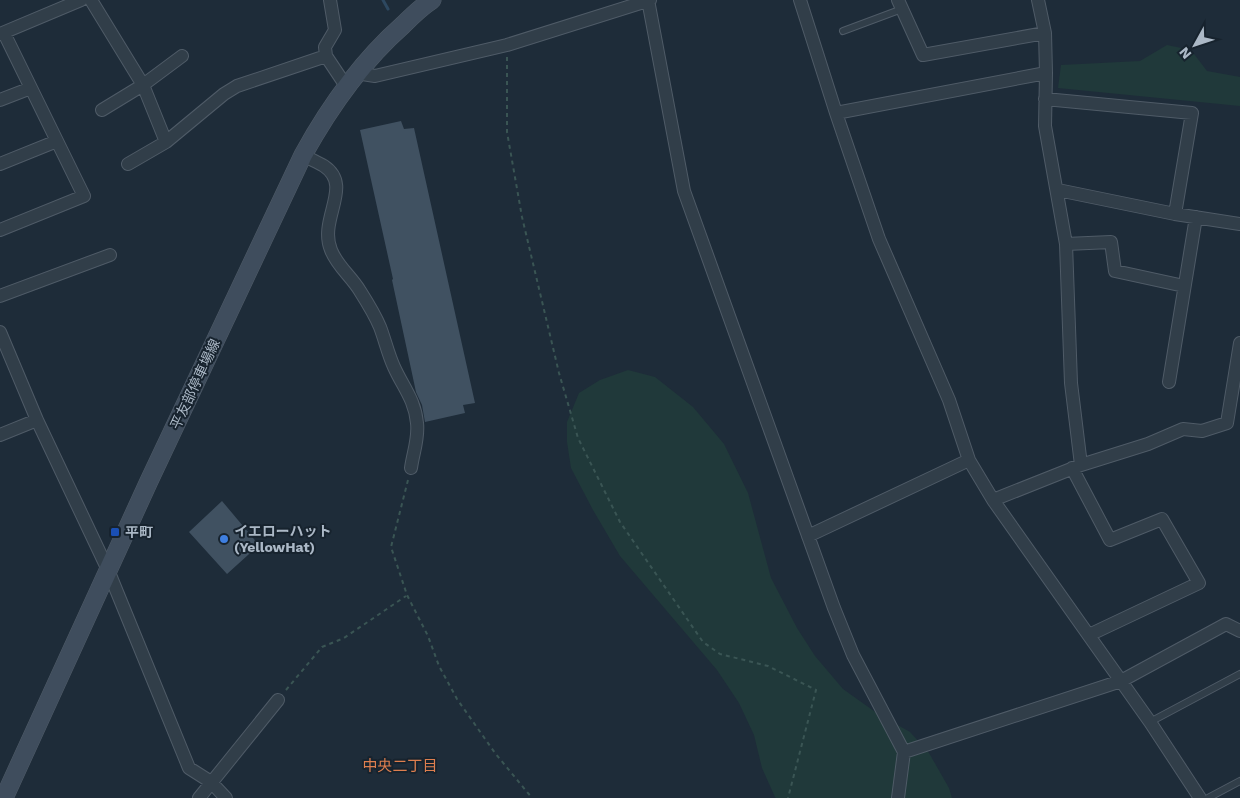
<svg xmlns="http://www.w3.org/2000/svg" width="1240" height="798" viewBox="0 0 1240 798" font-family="'Work Sans','Noto Sans JP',sans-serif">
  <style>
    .green { fill: #20393a }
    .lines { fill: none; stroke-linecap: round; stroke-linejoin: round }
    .stream { stroke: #2d4860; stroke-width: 3 }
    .building { fill: #405161 }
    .service-casing { stroke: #4f5b67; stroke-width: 8 }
    .minor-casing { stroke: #4f5b67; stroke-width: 14 }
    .secondary-casing { stroke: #4f5b67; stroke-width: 19 }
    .path { stroke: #3a5554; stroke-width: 2; stroke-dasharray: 4 4; stroke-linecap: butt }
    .service { stroke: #313e49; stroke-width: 6 }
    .minor { stroke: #313e49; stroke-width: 12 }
    .secondary { stroke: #3f4d5d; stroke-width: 18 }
    .transit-dot { fill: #1a4fb4; stroke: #17232e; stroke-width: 2 }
    .shop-dot { fill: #3f7fe0; stroke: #17232e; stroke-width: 2 }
    .labels { text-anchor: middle; stroke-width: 4; stroke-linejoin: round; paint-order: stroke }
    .street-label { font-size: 14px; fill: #abb8c6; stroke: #17232e }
    .poi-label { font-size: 14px; font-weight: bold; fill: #abb8c6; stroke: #17232e; text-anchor: start }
    .neighbourhood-label { font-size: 15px; fill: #de7f4f; stroke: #17232e }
  </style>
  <rect width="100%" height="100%" fill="#1e2c39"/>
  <!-- green -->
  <path class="green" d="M1167,45L1191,50L1207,71L1240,77V106L1058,88L1061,65L1140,61Z
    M628,370L655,377L693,407L724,444L748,493L771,578L797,628L815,656L843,689L878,714L910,732L929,753L949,788L952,798H776L775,797L762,768L754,735L739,703L717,670L620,556L593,510L571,468L567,442V422L579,393L600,380Z"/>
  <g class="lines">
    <!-- stream -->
    <path class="stream" d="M383,0L388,9"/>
  </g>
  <!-- building -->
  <path class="building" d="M401,121L404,129L414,128L475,403L463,405L465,413L425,422L422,405L416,392L392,280L393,279L360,130Z
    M222,501L259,545L227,574L189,532Z"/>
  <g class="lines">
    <defs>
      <path id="service" d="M843,31L902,9
        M1150,722L1240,674
        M1208,798L1240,781"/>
      <path id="minor" d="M91,0L143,85L166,142
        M648,0L684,191L834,608L853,655L904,752L898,798
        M800,0L836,113L879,239L949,400L969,460L993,500L1150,722L1200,798
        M898,0L923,55L1045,33
        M0,34L81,0
        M326,56L325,47L335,30L330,0
        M356,73L375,76L507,45L650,0
        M1045,99L1192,113L1175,214
        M0,100L31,88
        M102,110L143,85L182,56
        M836,113L1046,73
        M303,155C310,159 317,162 324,166C354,186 318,219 331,250C337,266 351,276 360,291C367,302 375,315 380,327C385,340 388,354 394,367C403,387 415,400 417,423C419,438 413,453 411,468
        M0,164L57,141
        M128,164L166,142L224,94L237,86L326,56L346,86
        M1058,190L1175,214L1240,224
        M0,230L84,196L4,33
        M1066,244L1111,242L1115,271L1184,286
        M0,296L110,255
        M0,332L37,420L108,570L189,768L211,782L226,798
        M1169,382L1196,217
        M0,435L37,420
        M1081,465L1148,444L1183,429L1202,431L1227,423L1240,343
        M1072,468L1110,540L1162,519L1199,583L1089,635
        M993,500L1081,465L1071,383L1066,244L1045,126L1046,73L1045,33L1038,0
        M808,536L969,460
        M904,752L1121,681L1226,624L1240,631
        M199,798L278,700"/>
      <path id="secondary" d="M4,798L149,481L303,155C330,106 361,62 403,25C412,16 421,7 432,0"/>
    </defs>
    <!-- service casing -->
    <use href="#service" class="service-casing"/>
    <!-- minor casing -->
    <use href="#minor" class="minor-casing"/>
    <!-- secondary casing -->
    <use href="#secondary" class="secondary-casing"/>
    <!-- path -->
    <path class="path" d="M507,57V132L522,217L559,373L578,438L620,522L703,642L720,654L768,666L816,690L788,798
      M408,480L391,547L407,595L428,636L439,666L457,699L495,753L532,798
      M286,690L322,647L344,638L406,596"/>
    <!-- service -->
    <use href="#service" class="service"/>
    <!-- minor -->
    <use href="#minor" class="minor"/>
    <!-- secondary -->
    <use href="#secondary" class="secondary"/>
  </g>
  <!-- markers -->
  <rect class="transit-dot" x="110" y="527" width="10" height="10" rx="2.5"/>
  <circle class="shop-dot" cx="224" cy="539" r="5"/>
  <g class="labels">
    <!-- street labels -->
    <g class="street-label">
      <text transform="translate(195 384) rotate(-65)" y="5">平友部停車場線</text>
    </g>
    <!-- poi labels -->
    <g class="poi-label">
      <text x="234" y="536">イエローハット<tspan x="234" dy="16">(YellowHat)</tspan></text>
      <text x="125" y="537">平町</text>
    </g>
    <!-- neighbourhood labels -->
    <g class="neighbourhood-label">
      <text x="400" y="771">中央二丁目</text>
    </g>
  </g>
  <!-- north arrow -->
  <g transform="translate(1195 45) rotate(230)" stroke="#17232e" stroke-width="4" paint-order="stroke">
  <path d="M0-4L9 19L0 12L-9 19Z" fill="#abb8c6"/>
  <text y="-8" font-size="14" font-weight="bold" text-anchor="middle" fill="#abb8c6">N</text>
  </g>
</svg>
